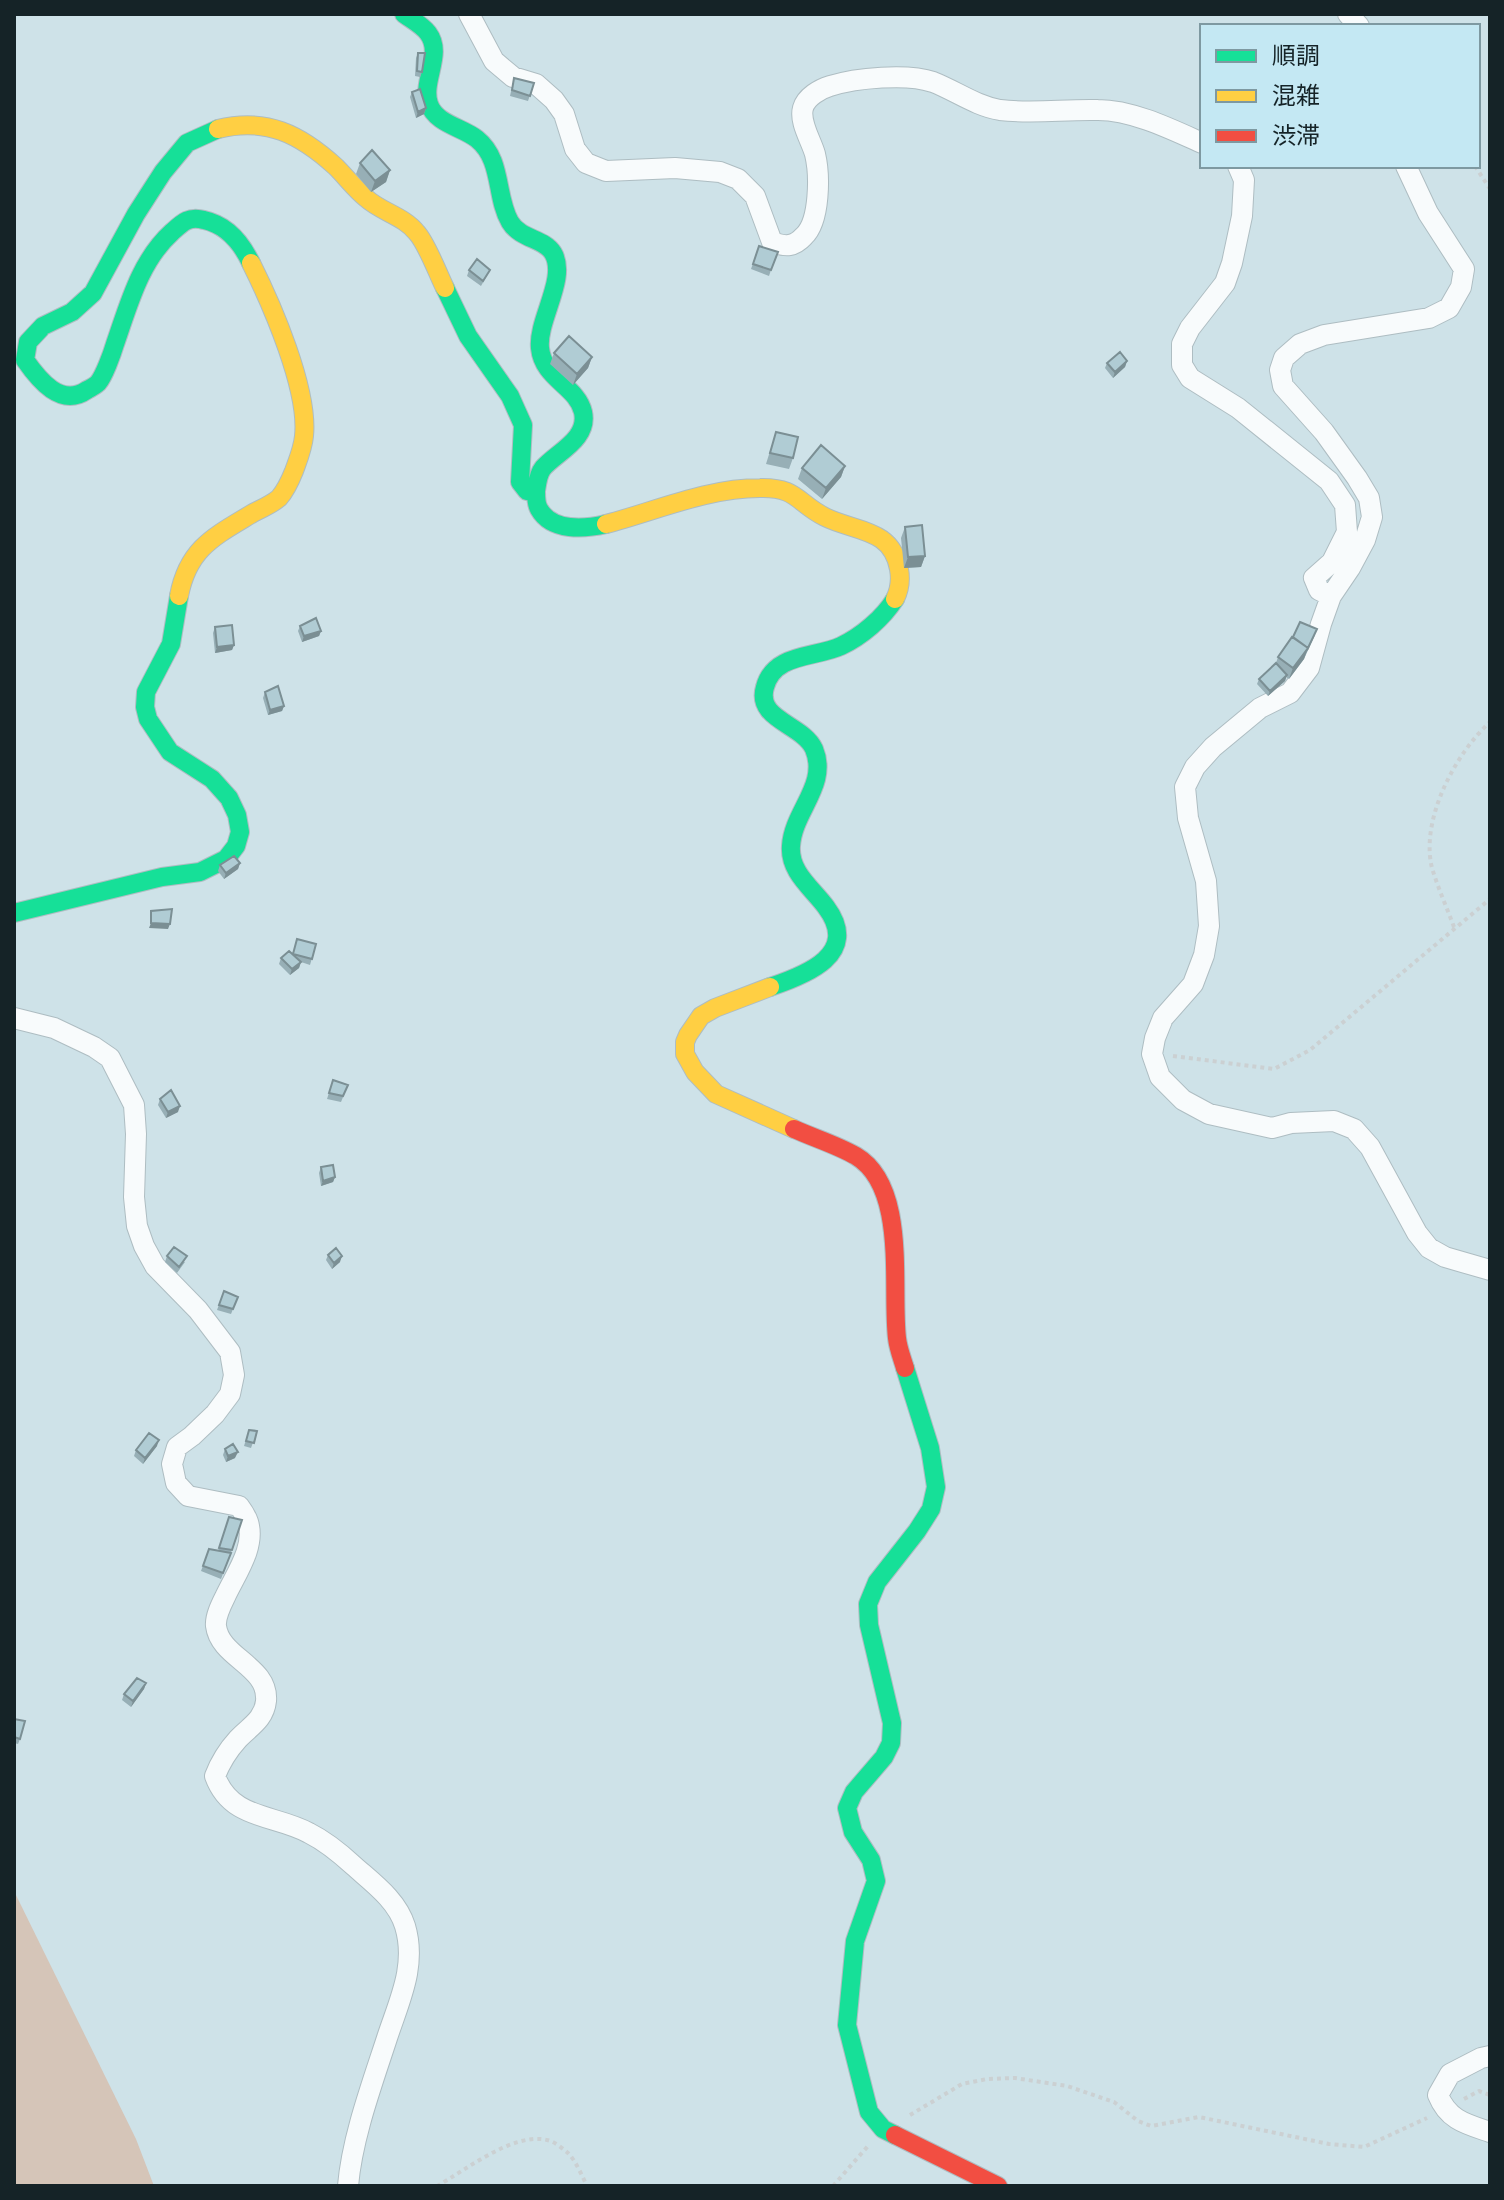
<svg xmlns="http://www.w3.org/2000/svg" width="1504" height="2200" viewBox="0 0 1504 2200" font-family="'Nunito Sans','Noto Sans JP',sans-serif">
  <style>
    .green { fill: #d5c5b8 }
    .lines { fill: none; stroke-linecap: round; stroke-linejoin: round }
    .street-casing { stroke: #aebdc2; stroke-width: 22 }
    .fast-casing { stroke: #aebdc2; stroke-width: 20 }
    .slow-casing { stroke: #aebdc2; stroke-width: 20 }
    .jam-casing { stroke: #aebdc2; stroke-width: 20 }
    .path { stroke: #cbd0d2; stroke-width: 4; stroke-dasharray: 4 4; stroke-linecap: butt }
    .street { stroke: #f8fbfc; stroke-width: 20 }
    .fast { stroke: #16e098; stroke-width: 18 }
    .slow { stroke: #ffcf43; stroke-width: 18 }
    .jam { stroke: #f24e42; stroke-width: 18 }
    .wall { fill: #97afb6 }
    .shaded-wall { fill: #7b8f94 }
    .building { fill: #b0ccd4; stroke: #7b8f94; stroke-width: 2 }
  </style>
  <rect width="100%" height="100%" fill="#cee2e8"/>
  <!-- green -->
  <path class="green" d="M14,1891L136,2139L154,2186H14Z"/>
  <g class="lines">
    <defs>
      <path id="street" d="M469,14L494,61L513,77L536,84L554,100L564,114L575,149L586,163L606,171L675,168L720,172L738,179L755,196L772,242C786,247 794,247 804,236C820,221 820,175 815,154C811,140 799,122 803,108C806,97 820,89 830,86C856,78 907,73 933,82C956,91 976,106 1000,110C1033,114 1065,109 1098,110C1132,110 1171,129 1202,143
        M1348,14L1359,26
        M1238,166L1244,180L1242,216L1232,263L1225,283L1190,328L1182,344V365L1190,378L1238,408L1329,481L1345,505L1347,532L1332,562L1314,578L1319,590L1331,596
        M1406,166L1428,213L1464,269L1461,287L1449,308L1429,318L1324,335L1300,344L1284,358L1280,370L1283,386L1324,432L1357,478L1369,498L1372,517L1365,540L1350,568L1331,596L1321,624L1309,668L1290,693L1260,708L1213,747L1195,767L1185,787L1188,818L1206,881L1209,926L1204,955L1193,984L1163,1018L1155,1038L1152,1054L1160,1077L1183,1100L1209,1114L1272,1128L1291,1123L1334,1121L1354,1129L1370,1147L1417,1233L1429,1248L1445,1257L1490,1270
        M14,1018L54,1028L94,1047L110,1058L134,1105L136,1134L134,1197L137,1226L144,1246L155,1266L198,1310L230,1352L234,1375L230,1394L215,1414L192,1436L177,1447L172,1464L176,1483L188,1496L239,1506C242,1510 246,1516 248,1522C256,1547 235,1575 225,1597C221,1605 215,1617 216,1626C220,1658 269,1666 266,1701C264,1720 249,1727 238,1739C228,1750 220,1763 215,1776C231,1820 274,1814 309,1833C325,1841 341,1854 354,1866C373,1883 397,1900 405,1926C417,1966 399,2001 387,2038C372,2084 352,2138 348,2186
        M1490,2056L1481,2058L1450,2074L1438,2095C1448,2120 1466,2124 1490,2132"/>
      <path id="fast" d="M404,14C412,20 422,25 428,33C444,54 421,81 429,104C436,124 462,127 477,139C503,160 495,196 510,222C521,240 544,238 553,253C568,278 537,320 540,348C543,379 577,386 583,412C589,439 557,452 543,468C538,474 537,484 536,491C536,497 536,504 539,509C552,532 585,529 606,524
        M218,129L187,143L163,172L136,214L93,293L72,312L43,326L28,342L25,360C39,380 61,408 87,390C91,388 95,386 98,383C104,376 112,354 115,344C129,304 140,261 172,232C183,222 189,216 204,220C227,225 241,242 251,263
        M445,288L468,336L510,396L523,425L520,482L527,491L536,492
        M14,913L162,877L200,872L226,859L236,846L240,832L237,815L229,798L212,779L170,752L148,719L145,707L146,692L171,644L179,596
        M770,987C806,975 861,954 826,907C812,888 789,872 791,846C793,811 829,785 814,749C803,724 755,720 765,687C774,653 815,658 841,646C862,636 883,618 895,599
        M895,2135L883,2129L869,2112L847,2025L855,1941L876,1881L871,1860L853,1832L847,1808L854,1792L884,1757L891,1743L892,1723L869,1625L868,1604L877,1582L917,1531L931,1509L936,1487L930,1448L905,1368"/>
      <path id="slow" d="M218,129C266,117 300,134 336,167C346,177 355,189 366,198C381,212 404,216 417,233C427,244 438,274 445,288
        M606,524C656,511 707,488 760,488C797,487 797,503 825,517C855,532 892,528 899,569C901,580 900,589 895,599
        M179,596C188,548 215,536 253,513C261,509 272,504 279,498C286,490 290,481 294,471C298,460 303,448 304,436C309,390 272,305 251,263
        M770,987L715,1008L701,1016L688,1035L685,1042V1054L695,1072L716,1094L794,1129"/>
      <path id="jam" d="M794,1129C814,1138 837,1145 856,1156C908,1187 891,1288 897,1338C898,1348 902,1358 905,1368
        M895,2135L998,2186"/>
    </defs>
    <!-- street casing -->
    <use href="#street" class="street-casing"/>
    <!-- fast casing -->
    <use href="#fast" class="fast-casing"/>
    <!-- slow casing -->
    <use href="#slow" class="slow-casing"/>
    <!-- jam casing -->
    <use href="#jam" class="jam-casing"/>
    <!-- path -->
    <path class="path" d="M1475,166L1490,189
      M1454,927C1447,908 1438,888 1432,868C1420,820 1455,754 1490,722
      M1173,1056L1274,1069L1310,1050L1490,899
      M1464,2099L1479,2091L1490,2095
      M910,2115L962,2084L987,2079L1015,2078L1067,2086L1114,2102L1138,2121L1151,2126L1199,2117L1329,2144L1364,2147L1427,2118
      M437,2186C466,2170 513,2132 547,2140C554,2141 562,2148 568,2153C576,2161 582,2176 587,2186
      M833,2186L868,2146"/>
    <!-- street -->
    <use href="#street" class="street"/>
    <!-- fast -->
    <use href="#fast" class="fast"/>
    <!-- slow -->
    <use href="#slow" class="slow"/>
    <!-- jam -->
    <use href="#jam" class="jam"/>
  </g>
  <!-- wall -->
  <path class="wall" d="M418,53L422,72L420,77L415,76L416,58Z
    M514,78L534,83L528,101L510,96Z
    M412,92L426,108L424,114L416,118L410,97Z
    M360,163L390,170L386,182L371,192L356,174Z
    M759,246L771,270L769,276L751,269Z
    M469,270H490L481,286L467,276Z
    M554,353L592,357L588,368L573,385L550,364Z
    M1127,361L1125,367L1113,378L1105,368L1107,363Z
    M776,432L793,458L789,469L766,464Z
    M845,466L841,477L822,499L798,479L802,468Z
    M905,527L925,556L921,567L904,568L901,538Z
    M300,626L321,631L319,636L302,642L298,631Z
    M215,627L234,645L232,650L215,653L213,633Z
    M1315,635L1304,659L1289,679L1286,677L1285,681L1268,696L1257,684L1259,679L1276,663L1278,657Z
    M265,692L284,706L282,711L268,715L263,698Z
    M240,863L238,869L224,879L218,871L220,865Z
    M316,944L310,965L301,962L299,968L290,975L279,964L281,958Z
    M333,1080L348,1085L341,1102L327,1099Z
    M160,1099L178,1112L166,1118L158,1105Z
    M321,1167L335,1177L333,1182L321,1186L319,1173Z
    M328,1255L340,1262L332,1269L326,1260Z
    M167,1256L185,1262L177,1273L165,1262Z
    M224,1291L238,1297L231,1314L217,1310Z
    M249,1430L257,1431L251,1448L244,1446Z
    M157,1446L143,1464L134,1456L136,1450Z
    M225,1449L235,1458L226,1462L223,1455Z
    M229,1517L232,1550L221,1579L201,1571L209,1549L218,1551Z
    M146,1683L144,1689L131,1707L122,1700L124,1694Z
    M14,1719L20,1739L18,1744L14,1743Z"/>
  <!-- shaded-wall -->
  <path class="shaded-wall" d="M426,108L424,114L416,118L418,112Z
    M390,170L386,182L371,192L375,181Z
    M592,357L588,368L573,385L577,374Z
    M1127,361L1125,367L1113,378L1115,372Z
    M845,466L841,477L822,499L826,488Z
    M925,556L921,567L904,568L908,557Z
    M321,631L319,636L302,642L304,636Z
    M234,645L232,650L215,653L217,647Z
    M1308,648L1304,659L1289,679L1293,668Z
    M1287,675L1285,681L1268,696L1270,691Z
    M284,706L282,711L268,715L270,710Z
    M240,863L238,869L224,879L226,873Z
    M151,923L170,924L168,929L149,928Z
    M301,962L299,968L290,975L292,969Z
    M180,1106L178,1112L166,1118L168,1112Z
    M335,1177L333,1182L321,1186L323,1181Z
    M342,1256L340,1262L332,1269L334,1263Z
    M159,1440L157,1446L143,1464L145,1458Z
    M238,1452L235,1458L226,1462L228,1456Z
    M146,1683L144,1689L131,1707L133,1701Z"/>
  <!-- building -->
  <path class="building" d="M418,53H425L422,72L417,71Z
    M514,78L534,83L530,96L512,90Z
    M420,89L426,108L418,112L412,92Z
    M372,150L390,170L375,181L360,163Z
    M759,246L778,252L771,270L753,264Z
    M477,259L490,270L483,281L469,270Z
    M569,336L592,357L577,374L554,353Z
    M1120,352L1127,361L1115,372L1107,363Z
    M776,432L798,437L793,458L770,453Z
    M821,445L845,466L826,488L802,468Z
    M922,525L925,556L908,557L905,527Z
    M316,618L321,631L304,636L300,626Z
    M1300,622L1317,629L1307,650L1308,648L1293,637Z
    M232,625L234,645L217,647L215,627Z
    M1292,637L1308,648L1293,668L1278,657Z
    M1276,663L1287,675L1270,691L1259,679Z
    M278,686L284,706L270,710L265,692Z
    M234,856L240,863L226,873L220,865Z
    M172,909L170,924L151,923V911Z
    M297,939L316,944L312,959L293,954Z
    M289,951L301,962L292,969L281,958Z
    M333,1080L348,1085L343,1096L329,1093Z
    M171,1090L180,1106L168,1112L160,1099Z
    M333,1165L335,1177L323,1181L321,1167Z
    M174,1247L187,1256L179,1267L167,1256Z
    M336,1248L342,1256L334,1263L328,1255Z
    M224,1291L238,1297L233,1309L219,1305Z
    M249,1430L257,1431L254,1443L246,1441Z
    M149,1433L159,1440L145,1458L136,1450Z
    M233,1444L238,1452L228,1456L225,1449Z
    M229,1517L242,1520L232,1550L219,1548Z
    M209,1549L231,1553L223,1573L203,1566Z
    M137,1678L146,1683L133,1701L124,1694Z
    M14,1719L25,1721L20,1739L14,1737Z"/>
  <!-- border -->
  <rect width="1504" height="2200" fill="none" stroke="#152327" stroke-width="32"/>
  <!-- legend -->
  <rect x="1200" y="24" width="280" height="144" fill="#c4e8f3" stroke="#7e99a1" stroke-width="2"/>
  <rect x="1216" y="50" width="40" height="12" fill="#16e098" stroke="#7e99a1" stroke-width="2"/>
  <text x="1272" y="64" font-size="24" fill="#152327">順調</text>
  <rect x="1216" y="90" width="40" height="12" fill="#ffcf43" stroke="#7e99a1" stroke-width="2"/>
  <text x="1272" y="104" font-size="24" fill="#152327">混雑</text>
  <rect x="1216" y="130" width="40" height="12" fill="#f24e42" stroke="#7e99a1" stroke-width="2"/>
  <text x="1272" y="144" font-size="24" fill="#152327">渋滞</text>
</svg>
